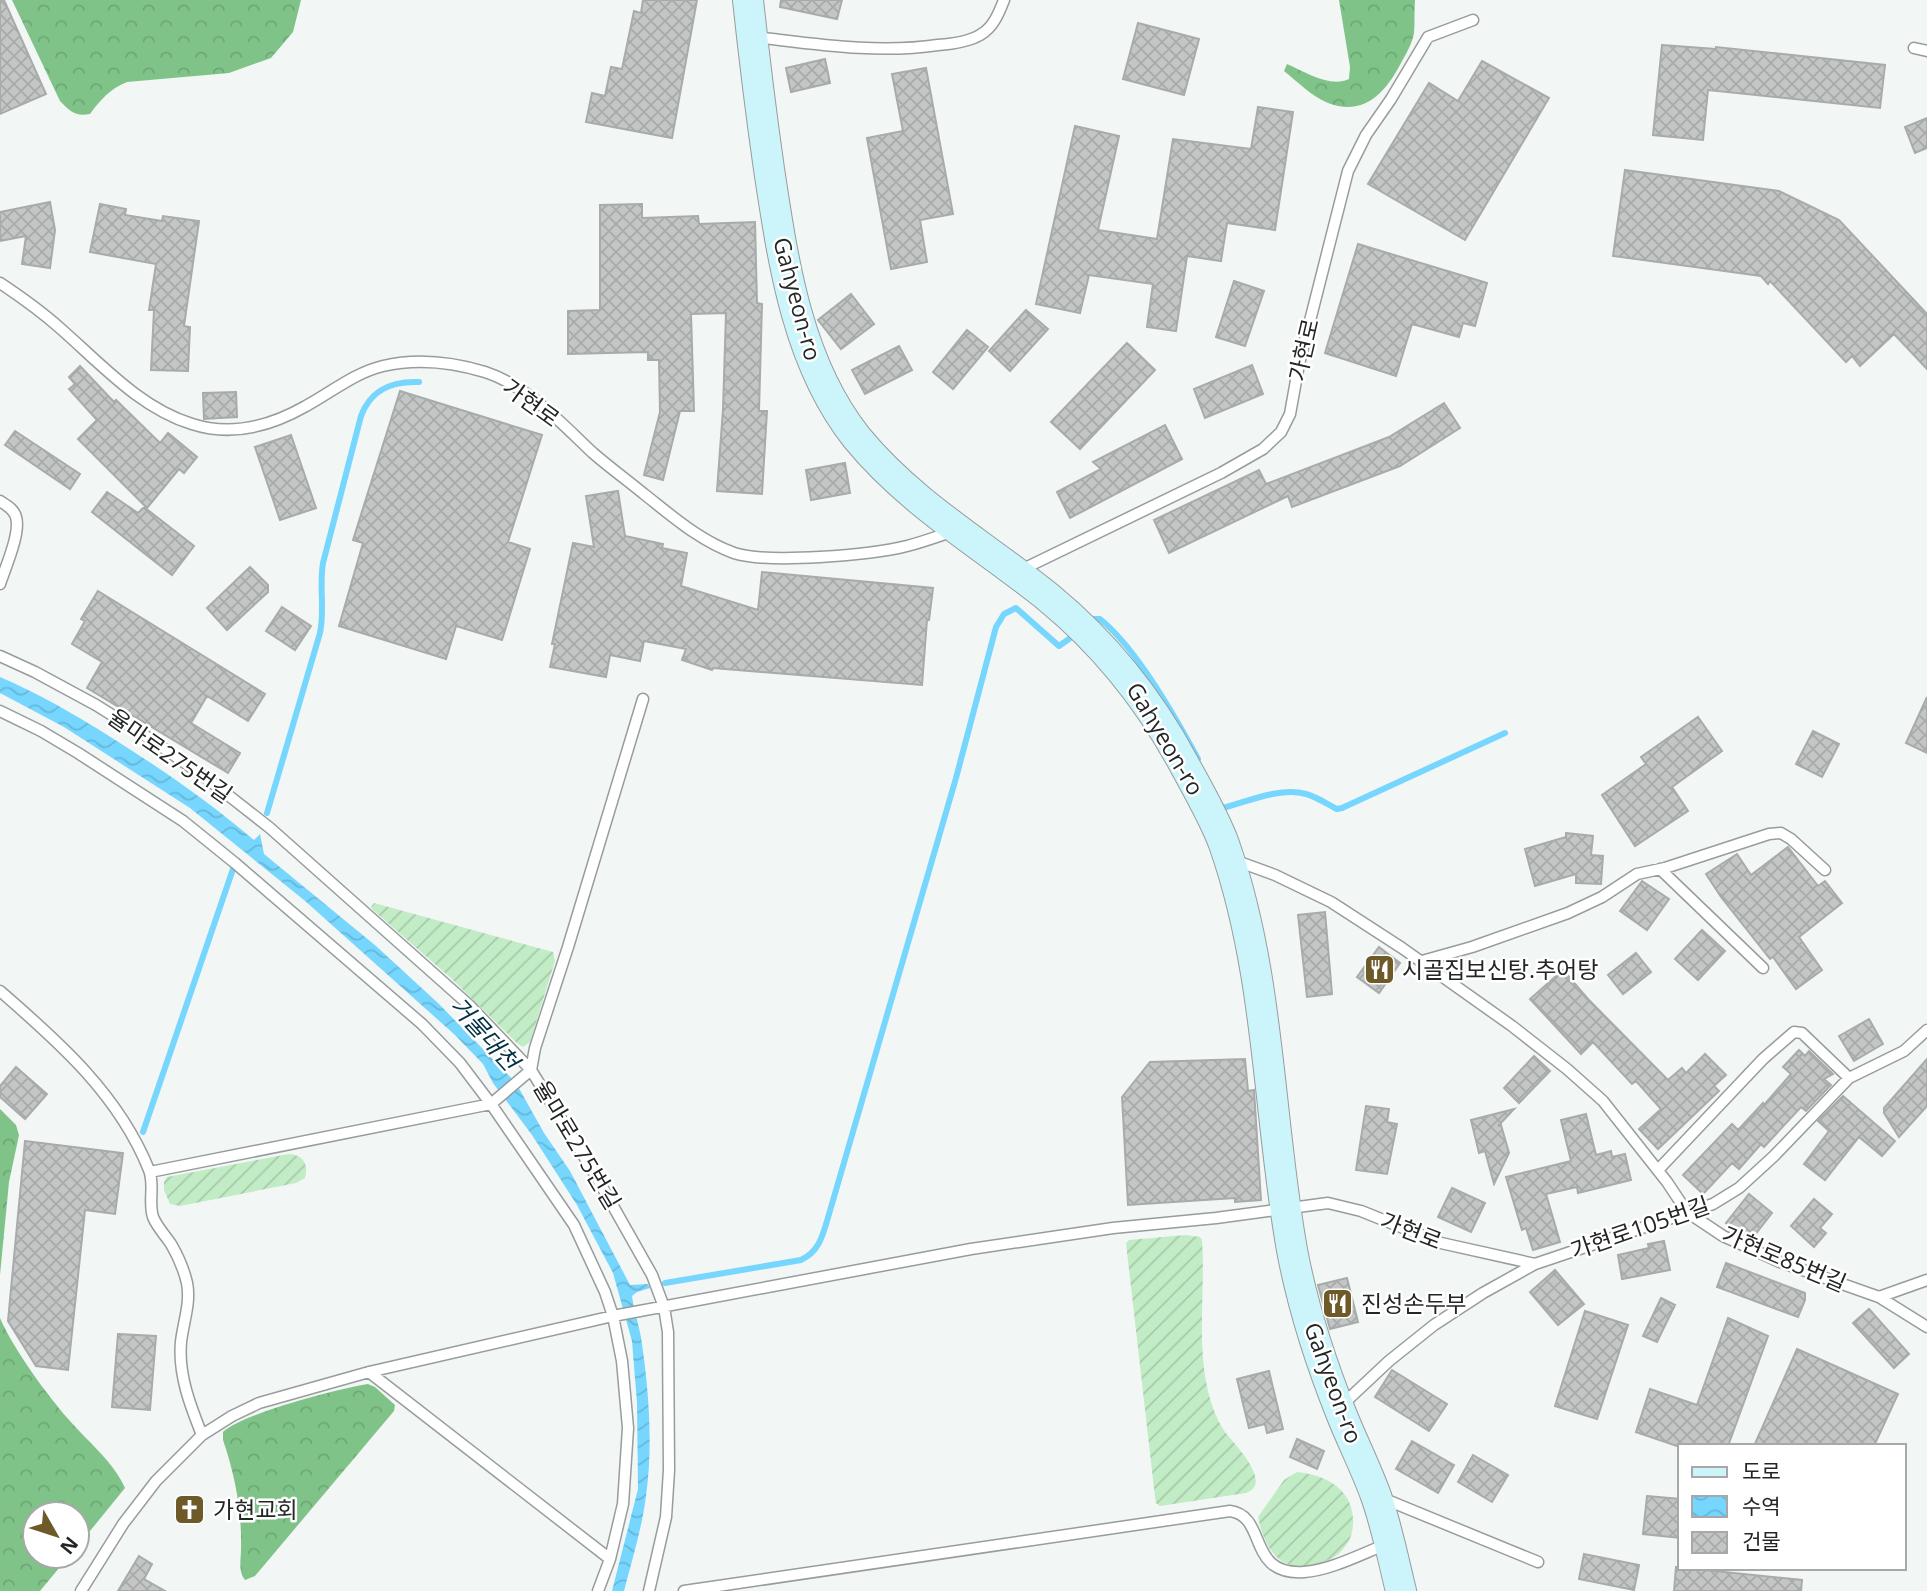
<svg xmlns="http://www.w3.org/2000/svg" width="1927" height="1591" viewBox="0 0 1927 1591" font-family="'Open Sans','Noto Sans KR',sans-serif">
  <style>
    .forest { fill: url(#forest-crowns) }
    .garden { fill: url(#garden-furrows) }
    .water { fill: url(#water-waves) }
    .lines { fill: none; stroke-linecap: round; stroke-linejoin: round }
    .stream { stroke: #76d6fe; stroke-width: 6 }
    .building { fill: url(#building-cross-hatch); stroke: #a7aba9; stroke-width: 2 }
    .lane-casing { stroke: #989c9c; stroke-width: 13 }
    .secondary-casing { stroke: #989c9c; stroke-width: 32 }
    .lane { stroke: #fff; stroke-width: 10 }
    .secondary { stroke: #ccf5fb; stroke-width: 30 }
    .labels { text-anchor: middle; stroke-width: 5; stroke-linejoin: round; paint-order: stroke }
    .street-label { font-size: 23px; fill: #242525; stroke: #fff }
    .poi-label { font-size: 23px; fill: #242525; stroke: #fff; text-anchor: start }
    .water-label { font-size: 24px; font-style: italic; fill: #033142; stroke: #fff }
  </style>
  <defs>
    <pattern id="forest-crowns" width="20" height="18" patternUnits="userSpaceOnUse" patternTransform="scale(1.75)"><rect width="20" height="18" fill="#80c389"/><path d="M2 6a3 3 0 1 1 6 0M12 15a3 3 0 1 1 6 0" fill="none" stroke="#6ea776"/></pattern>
    <pattern id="garden-furrows" width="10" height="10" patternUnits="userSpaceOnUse" patternTransform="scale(1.75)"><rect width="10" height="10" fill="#c1ecc5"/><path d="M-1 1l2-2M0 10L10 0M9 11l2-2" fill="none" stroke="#a6caa9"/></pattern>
    <pattern id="water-waves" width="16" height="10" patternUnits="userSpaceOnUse" patternTransform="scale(1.75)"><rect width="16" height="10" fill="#76d6fe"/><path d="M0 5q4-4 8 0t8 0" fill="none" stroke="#66b8da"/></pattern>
    <pattern id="building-cross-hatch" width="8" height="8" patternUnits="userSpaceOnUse" patternTransform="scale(1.75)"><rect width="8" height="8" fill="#c3c6c5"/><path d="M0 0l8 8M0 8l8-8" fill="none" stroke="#a7aaa9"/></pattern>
  </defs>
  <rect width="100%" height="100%" fill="#f2f6f5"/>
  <!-- forest -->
  <path class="forest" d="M12,0H301L293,32L271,58L229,73L127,82C110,89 101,99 90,114C75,117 70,111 60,101Z
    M1339,0H1415C1414,11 1415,22 1414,33C1412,44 1406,54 1401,63C1386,92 1364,117 1328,103C1311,96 1298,82 1284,71L1287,64C1305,72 1330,88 1349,79L1350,67Z
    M0,1109L16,1125L19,1135L9,1182L0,1275Z
    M0,1318C14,1350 47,1395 70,1421C89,1443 113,1461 125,1488L77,1547V1514H35V1556H69L40,1591H0Z
    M368,1384L375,1387L395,1405L394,1411L255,1576L245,1580C238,1571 241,1560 241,1549C242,1511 235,1475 223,1440V1432C244,1413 337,1389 368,1384Z"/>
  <!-- garden -->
  <path class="garden" d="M374,903L553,952L555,961L530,1042L523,1047L518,1044L452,979L373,910L371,907Z
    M289,1154C303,1155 309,1164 305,1178L296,1183L180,1206L170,1204L164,1190V1182L167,1177Z
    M1186,1235L1200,1237L1202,1240C1206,1295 1194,1354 1213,1408C1216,1416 1220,1425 1225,1432C1234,1444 1274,1483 1246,1493L1160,1506L1156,1503L1155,1497L1126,1243L1129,1240Z
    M1297,1472C1328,1475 1355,1491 1353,1525C1352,1534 1350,1542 1343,1549C1337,1557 1329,1560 1320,1563C1282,1576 1265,1551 1258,1517L1284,1480Z"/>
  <!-- water -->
  <path class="water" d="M0,677C38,693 74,714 109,736C160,768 208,801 254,840L260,834L264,854L376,946L439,1004L516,1083L544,1133L570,1171L630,1285L648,1284L650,1288L637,1292L632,1296C634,1312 640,1328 642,1344C649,1393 653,1446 646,1496C642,1528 632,1560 624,1591H612L638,1489L637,1403L632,1341L613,1273L577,1205L532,1135L493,1083L483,1064L455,1035L304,900L190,808L64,727L0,693Z"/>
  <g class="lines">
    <!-- stream -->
    <path class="stream" d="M1091,619H1100C1136,648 1176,718 1198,759
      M1219,803L1223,808C1249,801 1280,787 1306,794C1317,797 1327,804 1337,809L1342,808L1505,733
      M267,813L320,633C325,610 319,587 323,563L361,416C371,389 392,381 419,382
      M143,1132L233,869
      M665,1283L801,1260C818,1252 822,1238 827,1221L956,778L996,627L1004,614L1016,608L1059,646L1069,639"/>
  </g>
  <!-- building -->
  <path class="building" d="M0,0H4L46,94L0,114Z
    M643,0H697L672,138L586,122L592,93L605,96L611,67L622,69L634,11L641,13Z
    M781,0H842L837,19L780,7Z
    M1138,23L1199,39L1184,95L1123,79Z
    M1662,45L1716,49V47L1885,65L1880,108L1708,90L1703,140L1653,135Z
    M825,59L830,83L791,92L786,68Z
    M1482,61L1549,98L1465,240L1368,184L1429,83L1458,101Z
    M926,68L953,214L920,220L927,262L891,269L867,138L903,131L892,74Z
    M1258,107L1293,112L1275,230L1227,223L1221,261L1187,256L1176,331L1147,327L1153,284L1089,275L1080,313L1036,304L1075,126L1119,136L1098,230L1157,239L1173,139L1251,149Z
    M1927,118V148L1915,153L1905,127Z
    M1625,170L1779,191L1839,220L1927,314V369L1894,334L1860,366L1852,356L1846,362L1770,281L1768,284L1761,276L1613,256Z
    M50,202L55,230L50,268L22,264L26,236L0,241V212Z
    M100,204L126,209L125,215L162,221L163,216L199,221L184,326L190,327L188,371L151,370L154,310H149L156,264L90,252Z
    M642,204V218L698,216L699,224L755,222L757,303L762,304L759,411H767L762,494L717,491L723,409L726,313L691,314L694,411H680L663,480L644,475L660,412L659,360H648V352L568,354V311L600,310V205Z
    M1358,244L1487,283L1475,326L1463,323L1459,337L1412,324L1396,376L1325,353Z
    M1234,281L1264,291L1245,346L1216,337Z
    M851,294L874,324L841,349L818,320Z
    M1026,310L1048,329L1010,371L989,351Z
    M967,330L988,347L953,389L933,372Z
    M1127,343L1155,370L1080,449L1051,422Z
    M899,346L912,370L865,394L852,370Z
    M1252,365L1263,394L1205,418L1194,389Z
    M80,366L114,402L116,400L160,443L168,433L197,457L184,473L179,469L147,508L78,439L97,420L69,389L75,384L69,377Z
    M400,391L542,435L508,542L530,549L502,640L456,626L446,659L339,626L363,543L353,540Z
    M236,392L237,417L204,419L203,393Z
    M1444,403L1460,428L1400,466L1292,507L1288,496L1169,553L1154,520L1259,470L1266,484L1389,437Z
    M1165,425L1182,459L1070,518L1057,492L1101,469L1093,462Z
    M15,431L80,474L70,489L5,445Z
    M291,435L316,508L280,520L255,447Z
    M845,463L850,493L811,500L806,470Z
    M618,491L625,536L663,544L662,548L687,553L681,586L758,610L762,572L933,588L929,620H927L922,685L713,668L712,670L682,660L686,649L644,641L640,661L610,655L606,677L550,667L555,644H552L573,543L594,547L586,496Z
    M107,492L138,513L144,507L194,546L172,575L92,512Z
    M250,567L268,585V592L227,630L207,608Z
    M98,591L265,694L248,721L207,696L191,723L240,753L228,773L87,688L102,662L72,644L85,621L81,619Z
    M282,607L311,626L295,650L266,631Z
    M1927,697V753L1906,743Z
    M1698,717L1722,751L1672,787L1688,811L1635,846L1602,795L1646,764L1641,757Z
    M1813,731L1839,744L1822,777L1796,764Z
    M1566,833L1593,836L1591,855L1603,856L1601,884L1576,883V874L1535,886L1525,849L1566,837Z
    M1788,847L1818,886L1825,881L1842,903L1799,937L1822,970L1796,989L1773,957L1770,959L1721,897L1706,874L1737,854L1751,875Z
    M1642,881L1669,899L1647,930L1620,911Z
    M1325,912L1332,994L1307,997L1298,915Z
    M1702,930L1725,951L1698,980L1675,959Z
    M1379,947L1400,963L1379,993L1357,977Z
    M1636,953L1651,972L1623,994L1608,975Z
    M1563,970L1588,999L1668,1080L1682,1068L1686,1073L1705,1054L1726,1075L1714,1086L1719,1091L1658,1149L1639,1129L1661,1109L1636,1081L1632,1084L1593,1042L1581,1054L1530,999Z
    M1869,1019L1883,1044L1854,1061L1839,1036Z
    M1799,1050L1805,1056L1809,1051L1833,1074L1824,1079L1831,1085L1806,1111L1801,1107L1764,1147L1761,1144L1739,1169L1732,1163L1703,1194L1683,1175L1732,1124L1738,1130L1763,1103L1764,1105L1791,1074L1783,1067Z
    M1534,1056L1550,1071L1519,1103L1504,1088Z
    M1245,1059L1248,1091L1254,1090L1261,1200L1235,1202V1198L1128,1205L1122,1097L1150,1062Z
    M1927,1059V1106L1899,1137L1884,1113V1108Z
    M16,1067L47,1094L25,1119L0,1097V1086Z
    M1843,1096L1895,1141L1882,1156L1859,1137L1825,1180L1804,1164L1829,1131L1818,1121Z
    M1366,1106L1389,1109L1387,1122L1397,1124L1387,1174L1356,1170Z
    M1514,1109L1498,1126L1501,1125L1509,1153L1494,1184L1485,1151L1479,1153L1471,1120Z
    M1586,1114L1596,1155L1611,1151L1612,1157L1625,1154L1631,1180L1578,1193L1577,1187L1546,1194L1560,1242L1533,1250L1526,1228L1522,1230L1506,1177L1571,1161L1561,1120Z
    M25,1141L123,1153L115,1214L85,1210L68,1370L36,1366L8,1321Z
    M1452,1188L1485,1203L1471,1232L1438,1217Z
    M1749,1194L1772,1213L1751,1240L1726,1223Z
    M1814,1199L1832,1214L1820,1228L1826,1233L1814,1247L1791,1226Z
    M1664,1241L1670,1270L1622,1279L1618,1255L1649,1248L1648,1244Z
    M1726,1263L1805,1293V1300L1798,1317L1717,1287Z
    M1555,1270L1584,1304L1558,1325L1530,1292Z
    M1347,1278L1358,1322L1330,1329L1318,1285Z
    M1661,1298L1675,1305L1657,1342L1643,1336Z
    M1869,1309L1909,1354L1894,1368L1853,1323Z
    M1585,1311L1628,1325L1597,1419L1555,1406Z
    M1728,1318L1768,1336L1728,1446H1677L1636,1432L1650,1389L1697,1405Z
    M118,1334L156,1336L150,1410L112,1407Z
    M1797,1349L1898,1394L1874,1446H1754Z
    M1392,1370L1447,1404L1429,1431L1375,1397Z
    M1269,1371L1283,1429L1267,1433L1265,1424L1249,1428L1237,1379Z
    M1297,1439L1324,1451L1317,1469L1290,1457Z
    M1412,1441L1454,1465L1438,1493L1396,1469Z
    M1473,1455L1508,1475L1492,1502L1458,1482Z
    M1647,1496L1680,1499V1538L1643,1534Z
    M1584,1554L1639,1565L1634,1590L1579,1579Z
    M139,1556L152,1564L144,1579L165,1591H118Z
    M1676,1567L1802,1580L1801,1591H1674Z"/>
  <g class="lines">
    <defs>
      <path id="lane" d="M755,37C816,44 877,54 938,45C952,44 968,42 980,35C993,28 999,13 1004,0
        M1914,48L1927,51
        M0,283C21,297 42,312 61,329C101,364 140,408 192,424C232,437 271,426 306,406C332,392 354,373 383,366C417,358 452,362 485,372C528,386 561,423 593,453C609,467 627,480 644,494C672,516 700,541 734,553C768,564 871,555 907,546C923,542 939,536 954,531
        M0,501C6,505 14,509 16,517C21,533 5,568 0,584
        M1021,570L1221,473L1263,449L1281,432L1290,414L1299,364L1348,171L1366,135L1391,99L1428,37L1473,20
        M0,656L35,672L96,705L155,742L205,777L270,828L469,1005L531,1070L596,1176L652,1275L664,1307L668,1332L669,1470L666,1517L649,1591
        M0,711L41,731L78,753L183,821L235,863L422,1024L460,1063L491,1104L574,1225L605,1292L613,1316L622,1361L628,1428L623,1504L610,1559L598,1591
        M1234,860L1275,875L1331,902L1402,948L1512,1026L1567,1069L1603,1101L1667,1182L1687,1212L1723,1236L1780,1262L1879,1297L1927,1327
        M1660,869L1763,968
        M1422,961L1472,947L1568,913L1602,897L1637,874L1665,868L1769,834L1781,833L1791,839L1825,870
        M0,991C59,1042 119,1095 149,1170C155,1185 148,1202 153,1217C157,1227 165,1235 171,1244C178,1256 184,1270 187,1283C191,1303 183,1323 181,1342C178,1374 190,1405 202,1435
        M1658,1170L1763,1059L1794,1032L1802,1033L1849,1078
        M150,1172L491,1104L531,1070L535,1048L568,947L643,699
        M1879,1297L1927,1280
        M369,1372L610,1559
        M1341,1406L1389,1361L1434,1325L1483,1293L1535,1264L1713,1204L1739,1188L1774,1156L1849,1078L1904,1051L1927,1030
        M1382,1498L1538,1562
        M81,1591L123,1524L156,1481L202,1435L232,1416L259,1403L369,1372L613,1316L971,1249L1113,1228L1216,1218L1328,1203L1361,1211L1441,1243L1535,1264
        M684,1591L1230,1511C1268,1516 1246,1576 1304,1572C1331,1570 1361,1554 1387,1544"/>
      <path id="secondary" d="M748,0C754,56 761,113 769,169C783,261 797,363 857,438C911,504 985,546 1049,598C1105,644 1150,701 1184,764C1198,790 1214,817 1224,844C1270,975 1268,1115 1292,1250C1302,1303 1321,1363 1341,1413C1352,1441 1366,1468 1376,1496C1387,1527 1393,1559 1401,1591"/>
    </defs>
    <!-- lane casing -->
    <use href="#lane" class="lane-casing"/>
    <!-- secondary casing -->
    <use href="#secondary" class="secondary-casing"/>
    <!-- lane -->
    <use href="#lane" class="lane"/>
    <!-- secondary -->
    <use href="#secondary" class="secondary"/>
  </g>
  <!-- icons -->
  <defs>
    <symbol id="restaurant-square" viewBox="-11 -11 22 22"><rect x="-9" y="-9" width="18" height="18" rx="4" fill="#6e5a29" stroke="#fff"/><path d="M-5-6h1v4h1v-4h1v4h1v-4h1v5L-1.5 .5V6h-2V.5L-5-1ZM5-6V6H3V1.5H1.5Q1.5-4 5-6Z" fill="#fff"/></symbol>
    <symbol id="church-square" viewBox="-11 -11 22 22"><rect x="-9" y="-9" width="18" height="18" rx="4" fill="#6e5a29" stroke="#fff"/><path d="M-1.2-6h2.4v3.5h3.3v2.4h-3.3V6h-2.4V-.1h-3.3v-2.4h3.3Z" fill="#fff"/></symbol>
  </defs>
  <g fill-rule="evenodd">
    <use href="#restaurant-square" x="1362" y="952" width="35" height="35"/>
    <use href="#restaurant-square" x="1320" y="1286" width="35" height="35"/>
    <use href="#church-square" x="172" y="1492" width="35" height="35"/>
  </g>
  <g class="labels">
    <!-- street labels -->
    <g class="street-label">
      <text transform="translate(797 299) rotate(75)" y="8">Gahyeon-ro</text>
      <text transform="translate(1304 350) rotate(-77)" y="8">가현로</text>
      <text transform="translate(531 403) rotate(36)" y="8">가현로</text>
      <text transform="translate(1165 739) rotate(59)" y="8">Gahyeon-ro</text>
      <text transform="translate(170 756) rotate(35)" y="8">율마로275번길</text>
      <text transform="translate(577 1145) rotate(59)" y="8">율마로275번길</text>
      <text transform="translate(1640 1228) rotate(-19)" y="8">가현로105번길</text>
      <text transform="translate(1411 1231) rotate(21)" y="8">가현로</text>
      <text transform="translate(1784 1259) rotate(23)" y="8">가현로85번길</text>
      <text transform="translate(1333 1383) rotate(70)" y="8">Gahyeon-ro</text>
    </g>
    <!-- poi labels -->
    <g class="poi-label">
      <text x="1402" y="978">시골집보신탕.추어탕</text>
      <text x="1361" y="1312">진성손두부</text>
      <text x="213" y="1518">가현교회</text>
    </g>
    <!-- water labels -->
    <g class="water-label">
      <text transform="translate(484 1034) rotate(48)" y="8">거물대천</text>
    </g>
  </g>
  <!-- legend -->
  <rect x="1678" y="1444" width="228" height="126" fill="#ffffff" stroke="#a7a8a8" stroke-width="2"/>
  <rect x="1692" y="1467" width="35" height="10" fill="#ccf5fb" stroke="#a7a8a8" stroke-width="2"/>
  <text x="1742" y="1479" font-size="21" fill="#242525">도로</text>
  <rect x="1692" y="1496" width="35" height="21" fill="url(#water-waves)" stroke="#a7a8a8" stroke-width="2"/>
  <text x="1742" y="1514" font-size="21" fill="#242525">수역</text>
  <rect x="1692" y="1532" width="35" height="21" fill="url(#building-cross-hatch)" stroke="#a7a8a8" stroke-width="2"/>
  <text x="1742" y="1549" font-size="21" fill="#242525">건물</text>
  <!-- north arrow -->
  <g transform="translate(56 1535) rotate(129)"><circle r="33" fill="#ffffff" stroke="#a7a8a8" stroke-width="2"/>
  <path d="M0-5L12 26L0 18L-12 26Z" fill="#6e5a29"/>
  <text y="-10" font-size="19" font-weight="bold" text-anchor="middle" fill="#242525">N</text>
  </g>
</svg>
